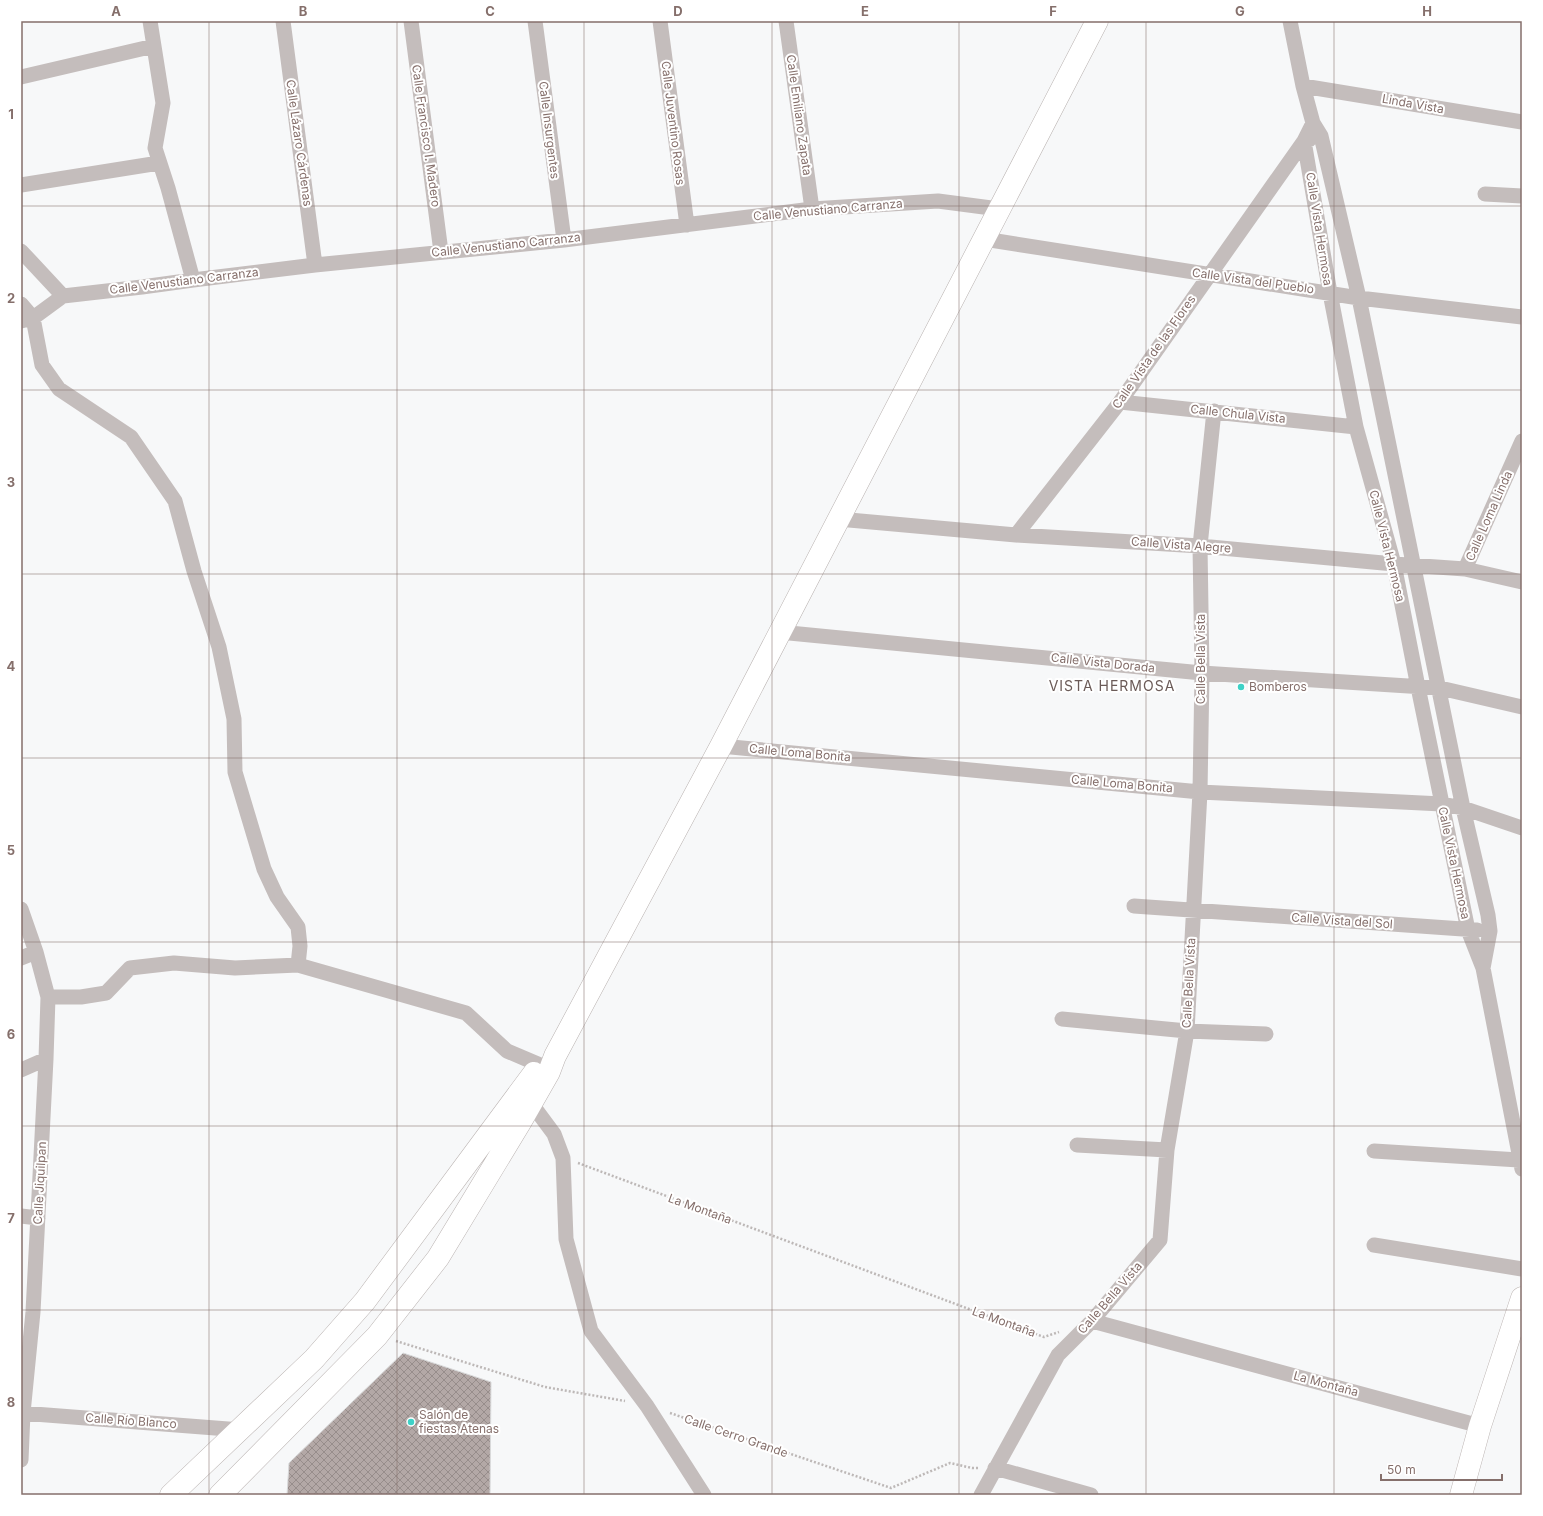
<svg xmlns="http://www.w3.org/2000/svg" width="1543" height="1516" viewBox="0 0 1543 1516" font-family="Inter,sans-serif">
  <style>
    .building { fill: url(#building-cross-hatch); stroke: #d9dadb }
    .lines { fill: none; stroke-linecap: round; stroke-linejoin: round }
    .secondary-casing { stroke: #bbb3b1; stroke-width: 23 }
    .primary-casing { stroke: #b9b2b0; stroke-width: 23 }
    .path { stroke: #bdb8b7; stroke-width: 2.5; stroke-dasharray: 2 2; stroke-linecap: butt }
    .street { stroke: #c4bdbc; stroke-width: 15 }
    .secondary { stroke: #fff; stroke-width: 22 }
    .primary { stroke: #fff; stroke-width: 22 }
    .grid { fill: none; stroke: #856f6b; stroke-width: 1; stroke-opacity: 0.55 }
    .poi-dot { fill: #3ed2c7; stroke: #fff; stroke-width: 1.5 }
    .labels { text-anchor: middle; stroke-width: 4; stroke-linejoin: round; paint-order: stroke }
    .street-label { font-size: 12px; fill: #856f6b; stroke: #fff }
    .poi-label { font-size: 12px; fill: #856f6b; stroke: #fff; text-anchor: start }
    .quarter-label { font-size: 14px; letter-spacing: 1px; fill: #6b5b58; stroke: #fff }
    .neatline { fill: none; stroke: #856f6b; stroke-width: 1.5 }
    .grid-label { font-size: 13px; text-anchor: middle; font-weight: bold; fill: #856f6b }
  </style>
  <defs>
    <pattern id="building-cross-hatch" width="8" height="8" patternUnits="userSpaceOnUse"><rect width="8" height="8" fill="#b3a8a6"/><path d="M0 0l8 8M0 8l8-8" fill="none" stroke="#978d8b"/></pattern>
  </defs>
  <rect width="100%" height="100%" fill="#f7f8f9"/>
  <!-- building -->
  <path class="building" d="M403,1353L491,1382L490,1495H287L289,1463Z"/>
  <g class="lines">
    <defs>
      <path id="secondary" d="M1461,1495L1480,1426L1522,1298"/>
      <path id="primary" d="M171,1495L314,1359L365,1301L534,1073
        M220,1495L377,1336L438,1258L521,1121L549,1072L555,1056L721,746L1097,21"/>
    </defs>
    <!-- secondary casing -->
    <use href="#secondary" class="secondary-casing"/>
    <!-- primary casing -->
    <use href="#primary" class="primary-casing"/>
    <!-- path -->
    <path class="path" d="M578,1163L1044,1337L1059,1332
      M396,1341L545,1387L625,1401
      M670,1413L891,1488L950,1463L972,1468H979"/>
    <!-- street -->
    <path class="street" d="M150,21L163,103L155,148L168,188L193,280
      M283,21L315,265
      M411,21L441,252
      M535,21L564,240
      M660,21L687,225
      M786,21L812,209
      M1290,21L1303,86L1313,123L1321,136L1359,298L1463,808L1488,915L1490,931L1483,968
      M21,77L154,46
      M1303,86L1522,122
      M1313,123L1304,141L1330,293L1356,427L1394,564L1418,687L1468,930L1483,968L1522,1169
      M21,185L159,163
      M1485,194L1522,196
      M984,239L1359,298L1522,317
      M21,251L63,296
      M21,304L33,318L42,365L59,389L131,437L175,501L194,571L219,647L234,719L235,772L264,869L277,897L298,927L300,946L298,965
      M21,321L33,318L63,296L142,287L193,280L315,265L564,240L812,209L938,201L999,209
      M1120,402L1356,427
      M838,519L1016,535L1200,546L1394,564L1465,569L1522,582
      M1016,535L1120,402L1304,141L1309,140
      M1465,569L1522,441
      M779,632L1202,673L1440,688L1522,707
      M721,746L1200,792L1442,804L1463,808L1522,828
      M1134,906L1477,930
      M21,909L36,952L48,997L46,1059L33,1312L23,1413L21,1460
      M21,958L36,952
      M48,997H81L106,993L130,968L174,963L235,968L298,965L466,1013L507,1051L540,1065L549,1072
      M1062,1019L1187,1031L1266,1034
      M21,1070L46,1059
      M531,1103L554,1134L563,1158L566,1239L591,1331L647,1406L704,1495
      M1077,1145L1167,1150
      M1374,1151L1519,1160
      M21,1216L38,1218
      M1374,1245L1522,1269
      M1092,1321L1480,1426
      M21,1413L241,1430
      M995,1468L1091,1495
      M981,1495L1058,1355L1092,1321L1160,1240L1167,1150L1187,1031L1200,792L1202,673L1200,546L1214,411"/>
    <!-- secondary -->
    <use href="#secondary" class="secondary"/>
    <!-- primary -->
    <use href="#primary" class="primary"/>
  </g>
  <!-- grid -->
  <path class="grid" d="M209,21V1495M397,21V1495M584,21V1495M772,21V1495M959,21V1495M1146,21V1495M1334,21V1495M21,206H1522M21,390H1522M21,574H1522M21,758H1522M21,942H1522M21,1126H1522M21,1310H1522"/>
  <!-- markers -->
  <g class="poi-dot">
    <circle cx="1241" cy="687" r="4"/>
    <circle cx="411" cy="1422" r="4"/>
  </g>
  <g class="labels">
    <!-- street labels -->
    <g class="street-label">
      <text transform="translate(1413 104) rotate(10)" y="4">Linda Vista</text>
      <text transform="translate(799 115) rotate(82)" y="4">Calle Emiliano Zapata</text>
      <text transform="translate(673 123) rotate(83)" y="4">Calle Juventino Rosas</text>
      <text transform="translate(549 130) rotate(83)" y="4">Calle Insurgentes</text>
      <text transform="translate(426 136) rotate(82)" y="4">Calle Francisco I. Madero</text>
      <text transform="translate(299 143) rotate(82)" y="4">Calle Lázaro Cárdenas</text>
      <text transform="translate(828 210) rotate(-5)" y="4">Calle Venustiano Carranza</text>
      <text transform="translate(1319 229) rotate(81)" y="4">Calle Vista Hermosa</text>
      <text transform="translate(506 245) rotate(-6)" y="4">Calle Venustiano Carranza</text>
      <text transform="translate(184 281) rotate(-7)" y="4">Calle Venustiano Carranza</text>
      <text transform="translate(1253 281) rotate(8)" y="4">Calle Vista del Pueblo</text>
      <text transform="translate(1154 352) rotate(-55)" y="4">Calle Vista de las Flores</text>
      <text transform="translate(1238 414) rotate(6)" y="4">Calle Chula Vista</text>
      <text transform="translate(1489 516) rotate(-66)" y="4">Calle Loma Linda</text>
      <text transform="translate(1181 545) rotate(4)" y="4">Calle Vista Alegre</text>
      <text transform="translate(1387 546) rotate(76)" y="4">Calle Vista Hermosa</text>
      <text transform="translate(1201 659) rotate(-90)" y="4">Calle Bella Vista</text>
      <text transform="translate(1103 663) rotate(6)" y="4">Calle Vista Dorada</text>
      <text transform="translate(800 753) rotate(5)" y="4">Calle Loma Bonita</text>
      <text transform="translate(1122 784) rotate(5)" y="4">Calle Loma Bonita</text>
      <text transform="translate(1454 863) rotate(78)" y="4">Calle Vista Hermosa</text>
      <text transform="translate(1342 921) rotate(4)" y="4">Calle Vista del Sol</text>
      <text transform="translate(1189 983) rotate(-87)" y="4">Calle Bella Vista</text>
      <text transform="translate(40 1183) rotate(-87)" y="4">Calle Jiquilpan</text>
      <text transform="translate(700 1209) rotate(20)" y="4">La Montaña</text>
      <text transform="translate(1110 1298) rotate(-49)" y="4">Calle Bella Vista</text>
      <text transform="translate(1004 1322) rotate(20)" y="4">La Montaña</text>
      <text transform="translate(1326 1384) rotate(15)" y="4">La Montaña</text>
      <text transform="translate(131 1421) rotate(4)" y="4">Calle Río Blanco</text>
      <text transform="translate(736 1436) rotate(19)" y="4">Calle Cerro Grande</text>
    </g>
    <!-- poi labels -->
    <g class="poi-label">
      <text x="1249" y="691">Bomberos</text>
      <text x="419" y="1419">Salón de<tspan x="419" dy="14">fiestas Atenas</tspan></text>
    </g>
    <!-- quarter labels -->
    <g class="quarter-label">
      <text x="1112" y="691">VISTA HERMOSA</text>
    </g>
  </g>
  <!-- border -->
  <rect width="1543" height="1516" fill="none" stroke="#ffffff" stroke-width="44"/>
  <!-- scale -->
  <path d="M1381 1474v6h121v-6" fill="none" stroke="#856f6b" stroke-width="2"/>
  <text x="1387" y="1474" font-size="12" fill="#856f6b" stroke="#ffffff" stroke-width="3" paint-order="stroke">50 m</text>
  <rect x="22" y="22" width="1499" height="1472" class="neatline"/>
  <g class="grid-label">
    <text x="116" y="16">A</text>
    <text x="303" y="16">B</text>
    <text x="490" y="16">C</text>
    <text x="678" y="16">D</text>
    <text x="865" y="16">E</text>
    <text x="1053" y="16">F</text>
    <text x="1240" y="16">G</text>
    <text x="1427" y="16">H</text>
    <text x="11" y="119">1</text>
    <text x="11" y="303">2</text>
    <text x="11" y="487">3</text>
    <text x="11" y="671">4</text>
    <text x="11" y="855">5</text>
    <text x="11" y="1039">6</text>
    <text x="11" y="1223">7</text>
    <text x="11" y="1407">8</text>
  </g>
</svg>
